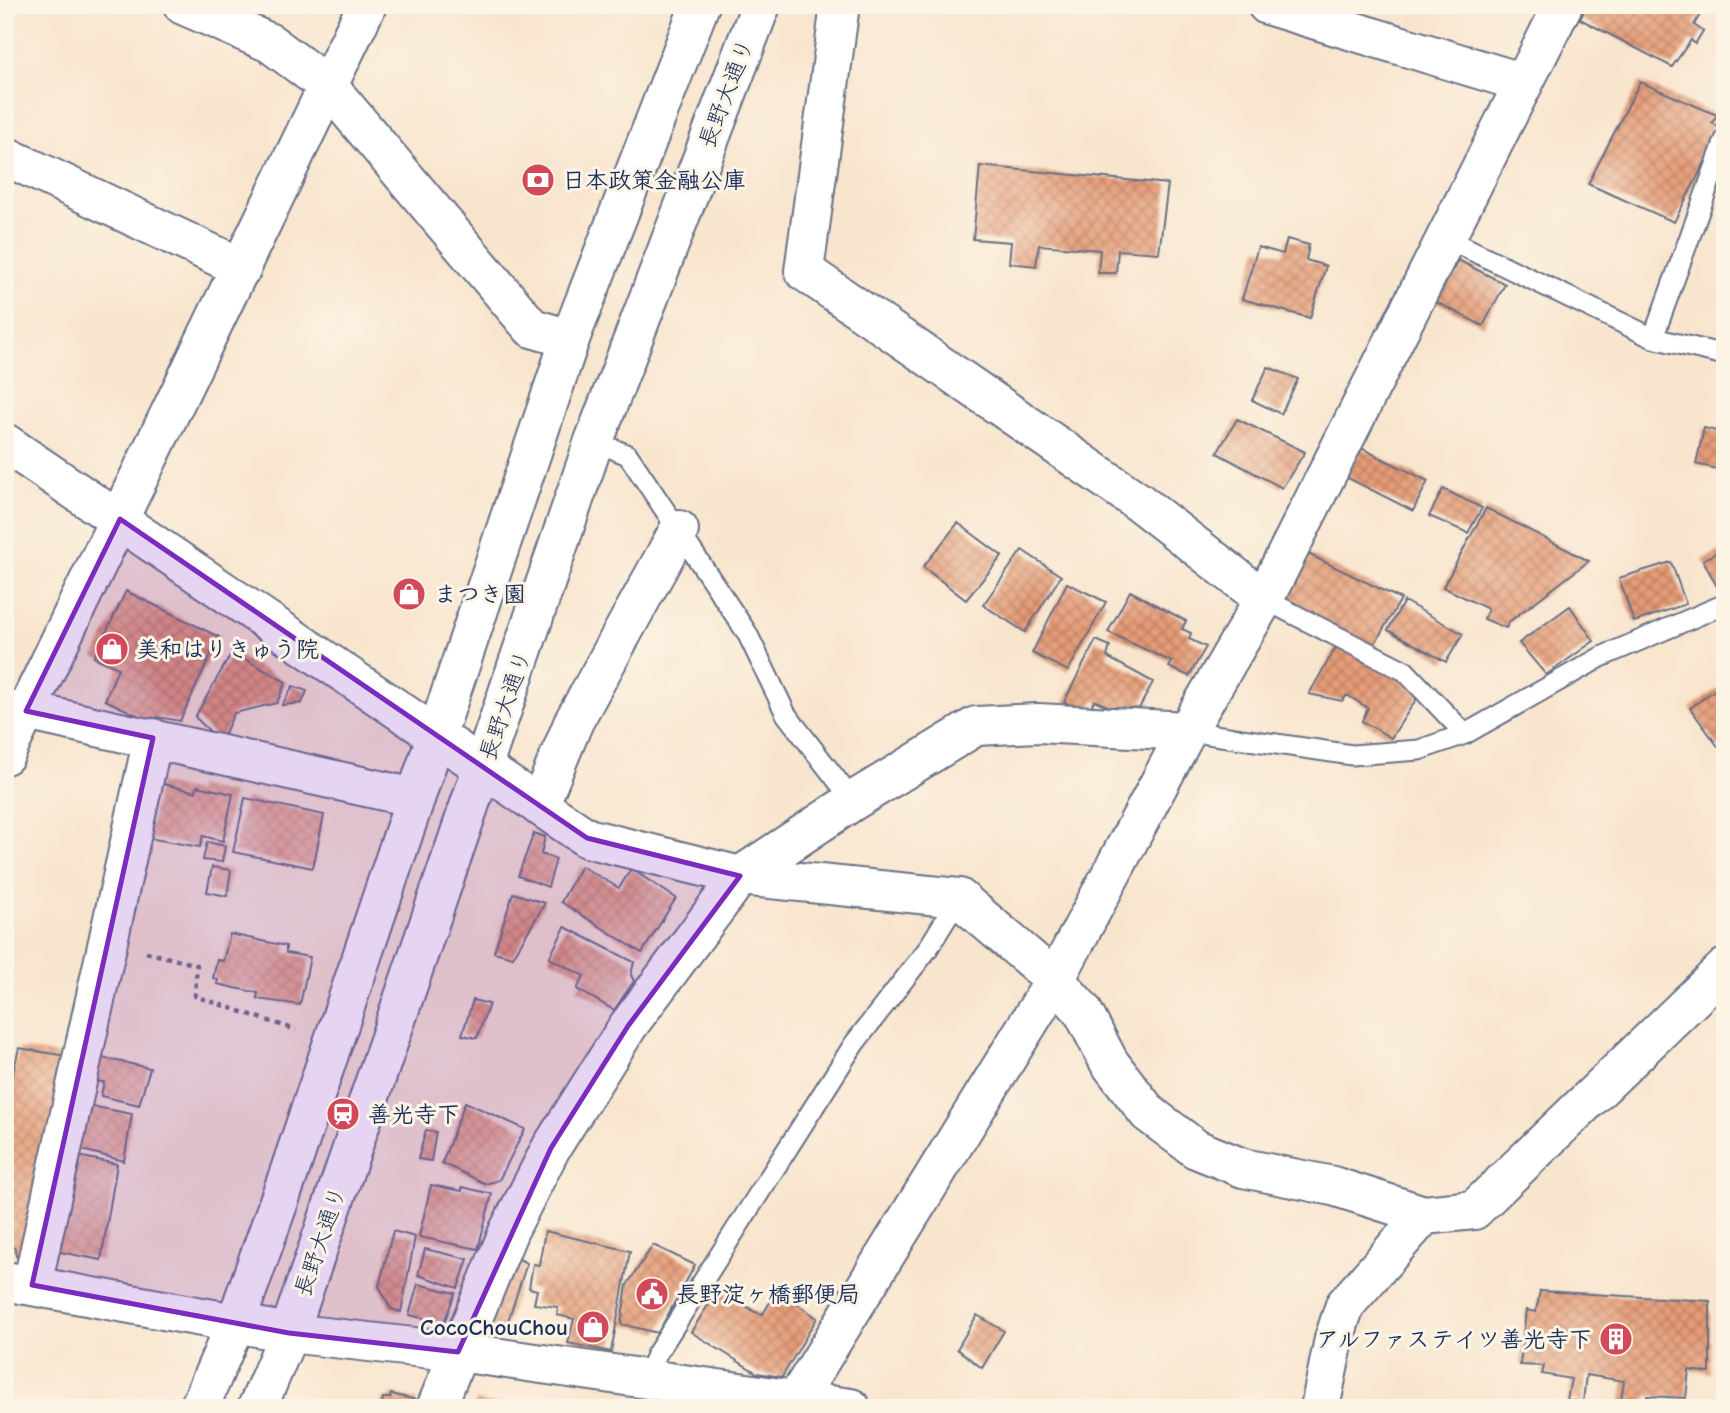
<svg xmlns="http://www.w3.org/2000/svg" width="1730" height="1413" viewBox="0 0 1730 1413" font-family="'Comic Neue','Klee One',sans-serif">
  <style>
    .building { fill: url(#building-cross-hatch) }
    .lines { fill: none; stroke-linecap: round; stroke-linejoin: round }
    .service-casing { stroke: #686f85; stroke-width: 23 }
    .minor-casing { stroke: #686f85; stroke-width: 42 }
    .tertiary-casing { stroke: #686f85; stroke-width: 42 }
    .path { stroke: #686f85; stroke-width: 4.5; stroke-dasharray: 5 5; stroke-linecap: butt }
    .service { stroke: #fff; stroke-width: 19 }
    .minor { stroke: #fff; stroke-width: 38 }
    .tertiary { stroke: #fff; stroke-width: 38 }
    .marked { fill: #7b2cbf; fill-opacity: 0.2; stroke: #7b2cbf; stroke-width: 5; stroke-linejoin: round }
    .labels { text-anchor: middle; stroke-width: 6; stroke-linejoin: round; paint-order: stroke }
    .street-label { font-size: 23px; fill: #1b2f5e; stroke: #fcf5e5 }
    .poi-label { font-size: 23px; font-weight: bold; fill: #1b2f5e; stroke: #fcf5e5; text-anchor: start }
  </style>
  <defs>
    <pattern id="building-cross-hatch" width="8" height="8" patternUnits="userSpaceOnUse" patternTransform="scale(1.75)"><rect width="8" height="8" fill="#e69b76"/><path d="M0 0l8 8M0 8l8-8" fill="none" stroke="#ba7f64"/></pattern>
  </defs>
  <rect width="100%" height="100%" fill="#fcf5e5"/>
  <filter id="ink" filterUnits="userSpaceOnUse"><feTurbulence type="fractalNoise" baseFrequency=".0143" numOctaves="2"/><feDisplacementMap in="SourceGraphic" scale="14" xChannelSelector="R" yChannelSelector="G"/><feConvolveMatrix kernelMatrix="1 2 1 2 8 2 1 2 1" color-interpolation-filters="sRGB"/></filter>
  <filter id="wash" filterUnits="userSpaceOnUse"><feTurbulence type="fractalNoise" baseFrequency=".00686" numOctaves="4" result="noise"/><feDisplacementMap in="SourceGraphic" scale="28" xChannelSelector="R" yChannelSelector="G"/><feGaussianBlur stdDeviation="1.57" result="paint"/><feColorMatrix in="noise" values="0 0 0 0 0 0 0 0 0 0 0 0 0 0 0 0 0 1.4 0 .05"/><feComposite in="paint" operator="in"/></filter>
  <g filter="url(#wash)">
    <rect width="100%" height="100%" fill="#f8e5ce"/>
    <g id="blocks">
      <!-- building -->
      <path class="building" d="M1587,5H1695L1703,9L1694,25L1703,31L1695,44L1691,40L1672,67L1580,19Z
        M1640,82L1717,115L1712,123L1722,129L1674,222L1588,184Z
        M980,166L1168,184L1159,253L1118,250L1116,273H1098L1100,250L1039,245L1036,266L1009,263L1011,242L973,239Z
        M1287,239L1309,245L1306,260L1326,266L1310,318L1242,299L1258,247L1283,254Z
        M1458,260L1505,284L1483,326L1436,302Z
        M1268,367L1298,379L1281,414L1252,400Z
        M1237,419L1305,452L1282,488L1217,453Z
        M1704,428L1725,433V471L1696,464Z
        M1361,448L1428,481L1413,511L1346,477Z
        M1443,489L1482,508L1468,533L1429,516Z
        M1486,508L1589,561L1510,621L1506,628L1484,619L1488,609L1443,587Z
        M958,523L1002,556L966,600L923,567Z
        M1725,548V594L1722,596L1703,560Z
        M1022,550L1061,576L1025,632L983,605Z
        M1306,553L1401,599L1371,650L1278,601Z
        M1671,562L1686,604L1634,622L1619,578Z
        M1067,583L1106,602L1068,671L1032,653Z
        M126,591L219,637L180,721L158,717L154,723L105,700L118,668L94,657Z
        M1130,591L1186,621L1182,629L1191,633L1189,639L1206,647L1189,676L1169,667L1172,662L1108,632Z
        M1404,601L1463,634L1446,662L1388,630Z
        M1570,606L1594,641L1546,675L1519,643Z
        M1096,640L1110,646L1107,657L1153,682L1134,718L1094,700L1088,714L1064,702Z
        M1339,642L1421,692L1391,738L1362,721L1368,708L1347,695L1342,701L1309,694Z
        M232,652L286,682L277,703L234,713L221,742L195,717Z
        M1725,683V756L1690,708Z
        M293,686L307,691L302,703L282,705Z
        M159,783L196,792L197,786L233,794L223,841L203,836L200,847L148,838Z
        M245,798L324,815L313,868L233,852Z
        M534,833L545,837L541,854L556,859L548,887L518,876Z
        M207,842L225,846L222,862L203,860Z
        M581,866L619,888L631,869L676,898L642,953L561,902Z
        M212,867L231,870L227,896L207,892Z
        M513,893L545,903L513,957L494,952Z
        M565,927L634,962L631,975L634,981L614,1010L577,989L584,976L549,958Z
        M230,934L286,946V953L310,957L300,1005L257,999L258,993L217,984L218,980L213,978L217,960L223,961Z
        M473,1000L489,1004L477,1038L462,1035Z
        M19,1048L72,1057L26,1259L16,1256L15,1248L5,1246V1143L8,1131L5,1130V1106Z
        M93,1056L150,1068L139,1105L101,1096L104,1082L89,1081Z
        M465,1102L525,1129L499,1180L486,1184L442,1163Z
        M81,1104L132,1114L124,1161L71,1147Z
        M426,1130L436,1132L431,1161L418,1159Z
        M73,1155L117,1164L101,1260L50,1250Z
        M431,1185L462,1191V1187L492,1194L478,1249L419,1237Z
        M393,1231L415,1237L401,1312L391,1309L379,1286Z
        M545,1231L630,1251L611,1352L568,1343L574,1319L557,1315L558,1307L534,1304L537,1290L529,1288L533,1264L539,1265Z
        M653,1245L695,1265L658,1333L621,1324L627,1285Z
        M425,1249L468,1259L458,1288L418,1275Z
        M515,1257L527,1263L504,1333L488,1327Z
        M418,1284L455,1293L444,1323L409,1315Z
        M719,1288L755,1312L763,1314L777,1290L817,1318L782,1377L757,1373L691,1332Z
        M1540,1291L1710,1301V1373L1689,1370L1686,1398L1647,1396L1644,1408L1620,1406L1624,1381L1586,1375L1583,1402L1567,1400L1571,1379L1542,1374L1544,1366L1520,1365L1526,1310L1536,1312Z
        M977,1315L1004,1331L982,1368L957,1349Z
        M391,1394L417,1400L415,1408H381L383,1398H390Z
        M476,1401L506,1406L505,1408H474Z"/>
    </g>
  </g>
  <g filter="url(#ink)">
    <use href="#blocks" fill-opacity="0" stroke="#686f85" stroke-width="2"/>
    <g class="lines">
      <defs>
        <path id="service" d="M1444,237L1653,338L1725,355
          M1653,338L1725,140
          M594,441L628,455L747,633L786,714L853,801
          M1264,599L1405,671L1465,734
          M1187,731L1352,755L1419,750L1465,734L1601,657L1725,604
          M646,1378L656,1355L854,1044L927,950L959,898"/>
        <path id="minor" d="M183,5L270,43L328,86L532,328L570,339
          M840,5L804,271L1140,503L1264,599
          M1267,5L1524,83
          M5,156L242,268
          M5,443L587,838L740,876L959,898L1055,980L1082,1010L1109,1062L1148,1113L1196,1149L1243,1168L1333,1186L1424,1215L1474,1210L1725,968
          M5,710L26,711L415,798
          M539,806L574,721L679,530
          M32,1285L153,738
          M436,1408L509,1230L551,1148L628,1026L740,876L853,801L976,726L1038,723L1187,731
          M791,1408L1055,980L1187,731L1264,599L1563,5
          M1320,1408L1334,1339L1345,1305L1424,1215"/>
        <path id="tertiary" d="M5,755L367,5
          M5,1281L289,1333L458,1352L851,1408
          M199,1408L236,1322L288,1176L570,339L700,5
          M257,1408L289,1333L594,441L761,5"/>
      </defs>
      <!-- service casing -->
      <use href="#service" class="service-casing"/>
      <!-- minor casing -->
      <use href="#minor" class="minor-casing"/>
      <!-- tertiary casing -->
      <use href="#tertiary" class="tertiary-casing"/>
      <!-- path -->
      <path class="path" d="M146,952L197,965L195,996L296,1030"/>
      <!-- service -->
      <use href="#service" class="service"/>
      <!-- minor -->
      <use href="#minor" class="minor"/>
      <!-- tertiary -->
      <use href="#tertiary" class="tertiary"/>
    </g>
  </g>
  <!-- marked area -->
  <path class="marked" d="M120,519L587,838L740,876L628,1026L551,1148L458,1352L289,1333L32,1285L153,738L26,711Z"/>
  <!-- icons -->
  <defs>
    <symbol id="bank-disc" viewBox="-11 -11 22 22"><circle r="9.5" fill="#d1495b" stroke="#fcf5e5"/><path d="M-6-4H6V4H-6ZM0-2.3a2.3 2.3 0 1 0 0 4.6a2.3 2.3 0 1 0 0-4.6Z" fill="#fff"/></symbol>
    <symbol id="shop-disc" viewBox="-11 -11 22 22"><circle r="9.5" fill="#d1495b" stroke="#fcf5e5"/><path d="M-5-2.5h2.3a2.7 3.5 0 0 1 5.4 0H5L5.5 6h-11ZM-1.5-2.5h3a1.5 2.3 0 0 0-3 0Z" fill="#fff"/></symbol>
    <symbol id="station-disc" viewBox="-11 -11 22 22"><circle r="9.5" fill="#d1495b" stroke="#fcf5e5"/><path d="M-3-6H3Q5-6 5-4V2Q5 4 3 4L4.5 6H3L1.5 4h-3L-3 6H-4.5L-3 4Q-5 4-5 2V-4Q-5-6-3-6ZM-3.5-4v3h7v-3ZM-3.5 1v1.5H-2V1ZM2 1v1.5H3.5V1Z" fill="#fff"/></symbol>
    <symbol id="civic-disc" viewBox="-11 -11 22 22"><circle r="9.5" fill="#d1495b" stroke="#fcf5e5"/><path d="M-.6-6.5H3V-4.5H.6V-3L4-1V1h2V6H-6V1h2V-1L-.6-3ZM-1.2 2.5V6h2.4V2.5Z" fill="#fff"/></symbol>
    <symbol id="building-disc" viewBox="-11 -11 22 22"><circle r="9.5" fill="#d1495b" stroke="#fcf5e5"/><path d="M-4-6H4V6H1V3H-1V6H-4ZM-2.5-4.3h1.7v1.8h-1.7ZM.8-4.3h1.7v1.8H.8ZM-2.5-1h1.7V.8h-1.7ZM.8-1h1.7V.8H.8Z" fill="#fff"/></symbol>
  </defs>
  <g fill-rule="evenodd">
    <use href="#bank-disc" x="519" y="161" width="38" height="38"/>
    <use href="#shop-disc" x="390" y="575" width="38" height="38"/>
    <use href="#shop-disc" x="93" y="630" width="38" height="38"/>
    <use href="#station-disc" x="324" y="1095" width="38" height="38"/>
    <use href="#civic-disc" x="633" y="1275" width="38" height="38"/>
    <use href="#shop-disc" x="574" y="1308" width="38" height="38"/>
    <use href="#building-disc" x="1597" y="1320" width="38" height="38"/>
  </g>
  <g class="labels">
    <!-- street labels -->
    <g class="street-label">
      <text transform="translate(726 93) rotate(-69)" y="8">長野大通り</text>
      <text transform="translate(505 705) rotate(-71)" y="8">長野大通り</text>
      <text transform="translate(320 1241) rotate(-71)" y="8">長野大通り</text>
    </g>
    <!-- poi labels -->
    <g class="poi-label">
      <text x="562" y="188">日本政策金融公庫</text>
      <text x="434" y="602">まつき園</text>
      <text x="136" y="657">美和はりきゅう院</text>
      <text x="368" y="1122">善光寺下</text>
      <text x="676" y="1302">長野淀ヶ橋郵便局</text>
      <text x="568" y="1335" text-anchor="end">CocoChouChou</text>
      <text x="1592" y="1347" text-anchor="end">アルファステイツ善光寺下</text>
    </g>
  </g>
  <!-- margin -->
  <rect width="1730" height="1413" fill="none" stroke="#fcf5e5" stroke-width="28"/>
</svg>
